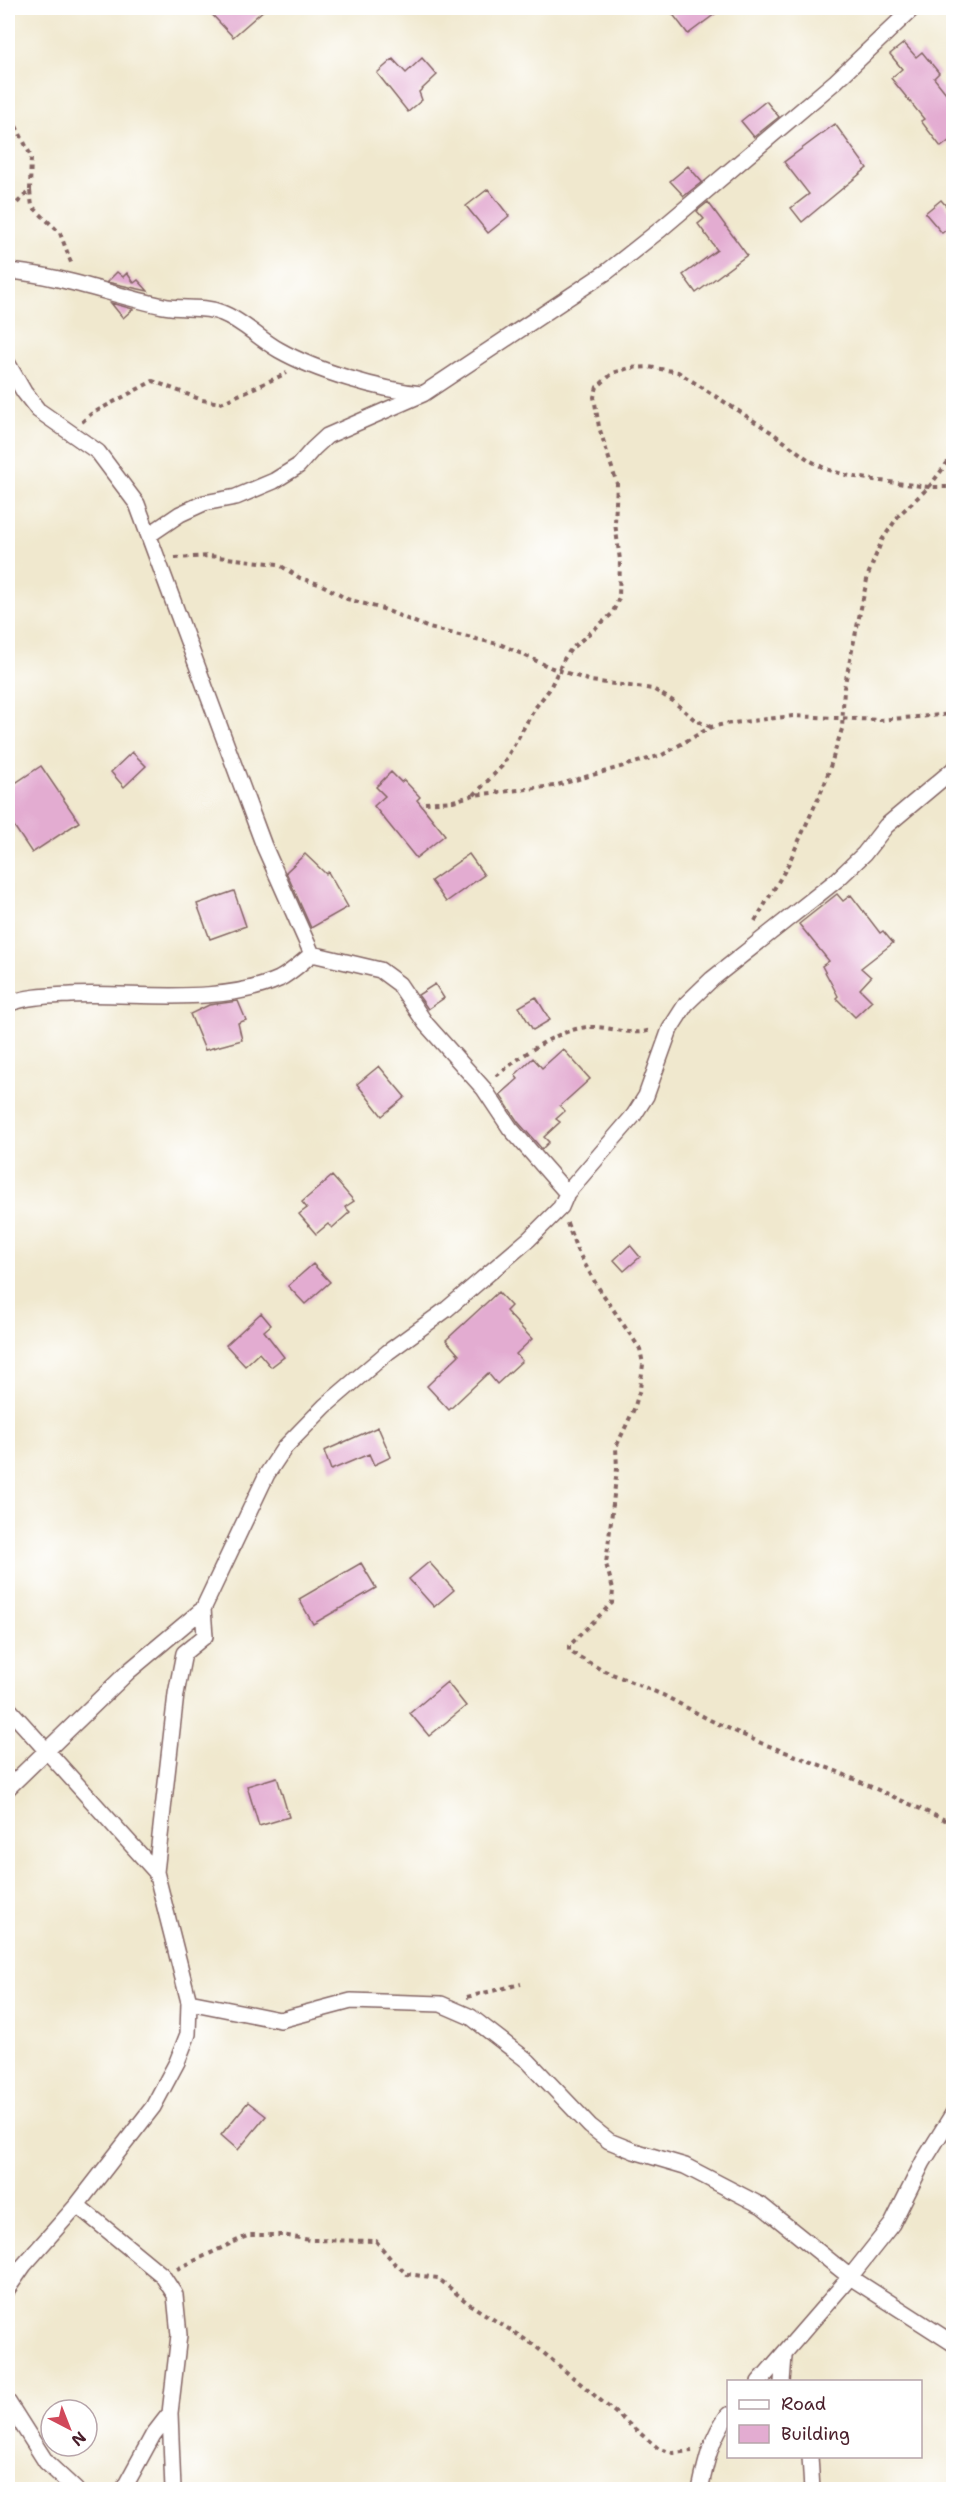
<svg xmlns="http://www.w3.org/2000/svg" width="961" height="2497" viewBox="0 0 961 2497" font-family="'Shantell Sans',sans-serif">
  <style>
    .building { fill: #e3acd1 }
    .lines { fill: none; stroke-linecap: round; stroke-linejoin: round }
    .minor-casing { stroke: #846564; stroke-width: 18 }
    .path { stroke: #846564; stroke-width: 4; stroke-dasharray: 4.5 4.5; stroke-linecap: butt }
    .minor { stroke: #fff; stroke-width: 15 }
  </style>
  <rect width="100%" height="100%" fill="#fff"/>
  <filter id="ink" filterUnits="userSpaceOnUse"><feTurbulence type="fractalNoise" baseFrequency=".0167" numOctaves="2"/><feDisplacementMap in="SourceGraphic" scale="12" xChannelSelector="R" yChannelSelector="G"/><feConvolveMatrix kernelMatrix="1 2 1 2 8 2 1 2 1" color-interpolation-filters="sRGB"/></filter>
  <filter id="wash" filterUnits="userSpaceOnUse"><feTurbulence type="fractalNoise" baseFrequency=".008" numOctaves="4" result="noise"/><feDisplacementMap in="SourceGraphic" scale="24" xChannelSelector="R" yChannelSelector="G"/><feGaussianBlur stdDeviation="1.35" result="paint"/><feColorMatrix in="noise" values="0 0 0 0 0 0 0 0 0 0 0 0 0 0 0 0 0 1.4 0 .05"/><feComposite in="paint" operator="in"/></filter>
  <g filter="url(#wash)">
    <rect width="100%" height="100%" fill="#f0e8ce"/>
    <g id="blocks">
      <!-- building -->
      <path class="building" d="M206,8H266L233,37Z
        M668,8H723L688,34Z
        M904,43L916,57L922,52L939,73L934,78L954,103V137L941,147L921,121L924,119L891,78L902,69L890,54Z
        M422,58L437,75L419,92L422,100L408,112L377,73L393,59L406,73Z
        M766,101L779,117L754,137L741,121Z
        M835,124L867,168L802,222L791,208L809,194L784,162Z
        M688,166L702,182L684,196L670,181Z
        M488,189L509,216L488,233L466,206Z
        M941,200L954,215V224L942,233L925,213Z
        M708,202L747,255L696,293L683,275L717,250L698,224L704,219L697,211Z
        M117,272L123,277L127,273L134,283L138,280L148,291L107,282Z
        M111,303L133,309L123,318Z
        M132,752L146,766L124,787L111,772Z
        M41,766L79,822L32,853L8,817V788Z
        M391,772L401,782L404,780L420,797L417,800L445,835L416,858L374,806L385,796L376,787Z
        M305,854L326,874L328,872L348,907L311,928L286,872Z
        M469,854L484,875L446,902L431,881Z
        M234,891L246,926L210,939L197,904Z
        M837,894L843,901L851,895L880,933L883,931L893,943L861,968L871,977L860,989L872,1001L855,1017L836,998L838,996L822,966L829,961L799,924Z
        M435,984L444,998L428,1009L418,995Z
        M536,997L550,1020L533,1030L519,1007Z
        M238,1001L246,1020L238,1023L242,1040L205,1050L190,1014L209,1005Z
        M563,1049L590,1079L560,1106L565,1111L556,1119L560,1122L544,1137L549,1142L542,1149L518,1122L500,1095L518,1079L515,1075L533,1058L542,1068Z
        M379,1066L405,1097L382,1116L357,1084Z
        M332,1176L354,1201L345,1207L350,1212L332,1228L328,1224L316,1234L299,1214L307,1208L302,1202Z
        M630,1245L640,1257L624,1271L614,1260Z
        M313,1264L330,1282L305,1304L288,1286Z
        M498,1292L511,1306L506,1311L532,1339L516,1354L522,1361L497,1384L488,1373L449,1410L427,1386L459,1355L446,1340Z
        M261,1313L271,1325L264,1331L284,1357L271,1367L259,1353L245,1366L226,1345Z
        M378,1427L391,1457L374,1465L369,1454L331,1470L324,1451Z
        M429,1562L454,1590L434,1607L409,1579Z
        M361,1563L376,1588L313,1624L299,1599Z
        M447,1682L466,1706L429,1736L410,1713Z
        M277,1777L289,1817L259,1826L247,1786Z
        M248,2102L266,2116L238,2150L221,2135Z"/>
    </g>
  </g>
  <g filter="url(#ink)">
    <use href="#blocks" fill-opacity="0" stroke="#846564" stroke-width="1.5"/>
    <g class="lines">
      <defs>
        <path id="minor" d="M8,271C61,275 111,295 163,306C182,310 203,305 222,313C243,321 259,339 279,350C316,371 380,390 422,394
          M8,364L24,392L38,410L98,452L137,504L264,846L312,954L380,970L399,984L426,1024L484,1089L510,1128L567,1193
          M149,535L180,514L204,503L236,497L274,481L298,466L313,449L327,436L423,394L608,271L661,229L836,81L913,8
          M8,1004C27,996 50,996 71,995C135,992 219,1006 279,979C291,973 302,962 312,954
          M8,1708L156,1872
          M8,1788L129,1671L203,1609L267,1474L285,1447L325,1406L388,1352L447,1309L529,1239L561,1207L567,1193L634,1115L646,1096L670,1029L686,1004L712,979L838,879L864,854L886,826L954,769
          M189,2002L280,2020L351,2001L441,2004L471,2017L528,2061L590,2126L609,2141L634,2151L685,2166L762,2206L850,2277L954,2344
          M8,2288L24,2265L77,2205
          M759,2382L850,2277L892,2224L923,2162L954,2112
          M782,2382L784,2356
          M8,2402L46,2462L76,2490
          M810,2456L812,2490
          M123,2490L153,2435L170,2413
          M173,2490L170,2413L179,2335L175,2295L162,2275L77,2205L153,2107L177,2062L188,2034L189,2002L156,1872L176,1694L184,1653L205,1636L203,1609
          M700,2490C706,2462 711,2438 728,2415"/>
      </defs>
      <!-- minor casing -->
      <use href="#minor" class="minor-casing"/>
      <!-- path -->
      <path class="path" d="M8,110L31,156L30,190L8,212
        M30,191L32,206L60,233L72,265
        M82,422L91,414L153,381L202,400L221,403L287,373
        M175,558L209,556L278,564L300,578L322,585L347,599L383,609L429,628L502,645L552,668L591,681L653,689L673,701L695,720L711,727
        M474,795L502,766L535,708L549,690L564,659L571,649L612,614L619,598L620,560L615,523L617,484L599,427L594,397L597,387L613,373L629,368L649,367L678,372L771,432L809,460L826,469L849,476L881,481L929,487H954
        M425,803L453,801L474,795L554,786L662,755L711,727L725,724L793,716L879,720L954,714
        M755,921L787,867L825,783L842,729L844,688L868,575L882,540L899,515L929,487L954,454
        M496,1076C520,1057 558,1028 590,1027C611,1026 630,1037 651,1030
        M567,1223L577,1250L596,1284L640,1349L643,1364L640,1389L634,1409L616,1447L617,1469L606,1564L613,1589L612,1603L569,1646V1651L600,1669L663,1695L710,1720L761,1743L836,1771L954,1824
        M467,1997L521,1984
        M177,2269L249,2235H282L310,2240L376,2241L394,2263L407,2274L438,2278L469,2304L534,2345L659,2449L674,2453L692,2451"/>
      <!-- minor -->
      <use href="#minor" class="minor"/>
    </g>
  </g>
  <!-- margin -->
  <rect width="961" height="2497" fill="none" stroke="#fff" stroke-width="30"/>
  <!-- legend -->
  <rect x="727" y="2380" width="195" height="78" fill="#ffffff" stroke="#b7a5aa" stroke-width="1.5"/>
  <rect x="739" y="2400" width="30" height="9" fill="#ffffff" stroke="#b7a5aa" stroke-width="1.5"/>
  <text x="781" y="2410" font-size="18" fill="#4a1f2b">Road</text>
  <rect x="739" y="2425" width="30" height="18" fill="#e3acd1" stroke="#b7a5aa" stroke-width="1.5"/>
  <text x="781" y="2440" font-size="18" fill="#4a1f2b">Building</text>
  <!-- north arrow -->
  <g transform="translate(69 2428) rotate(138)"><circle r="28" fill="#ffffff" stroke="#b7a5aa" stroke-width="1.5"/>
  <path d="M0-4.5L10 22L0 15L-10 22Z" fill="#d1495b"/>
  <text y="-9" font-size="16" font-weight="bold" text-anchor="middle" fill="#4a1f2b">N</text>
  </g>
</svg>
